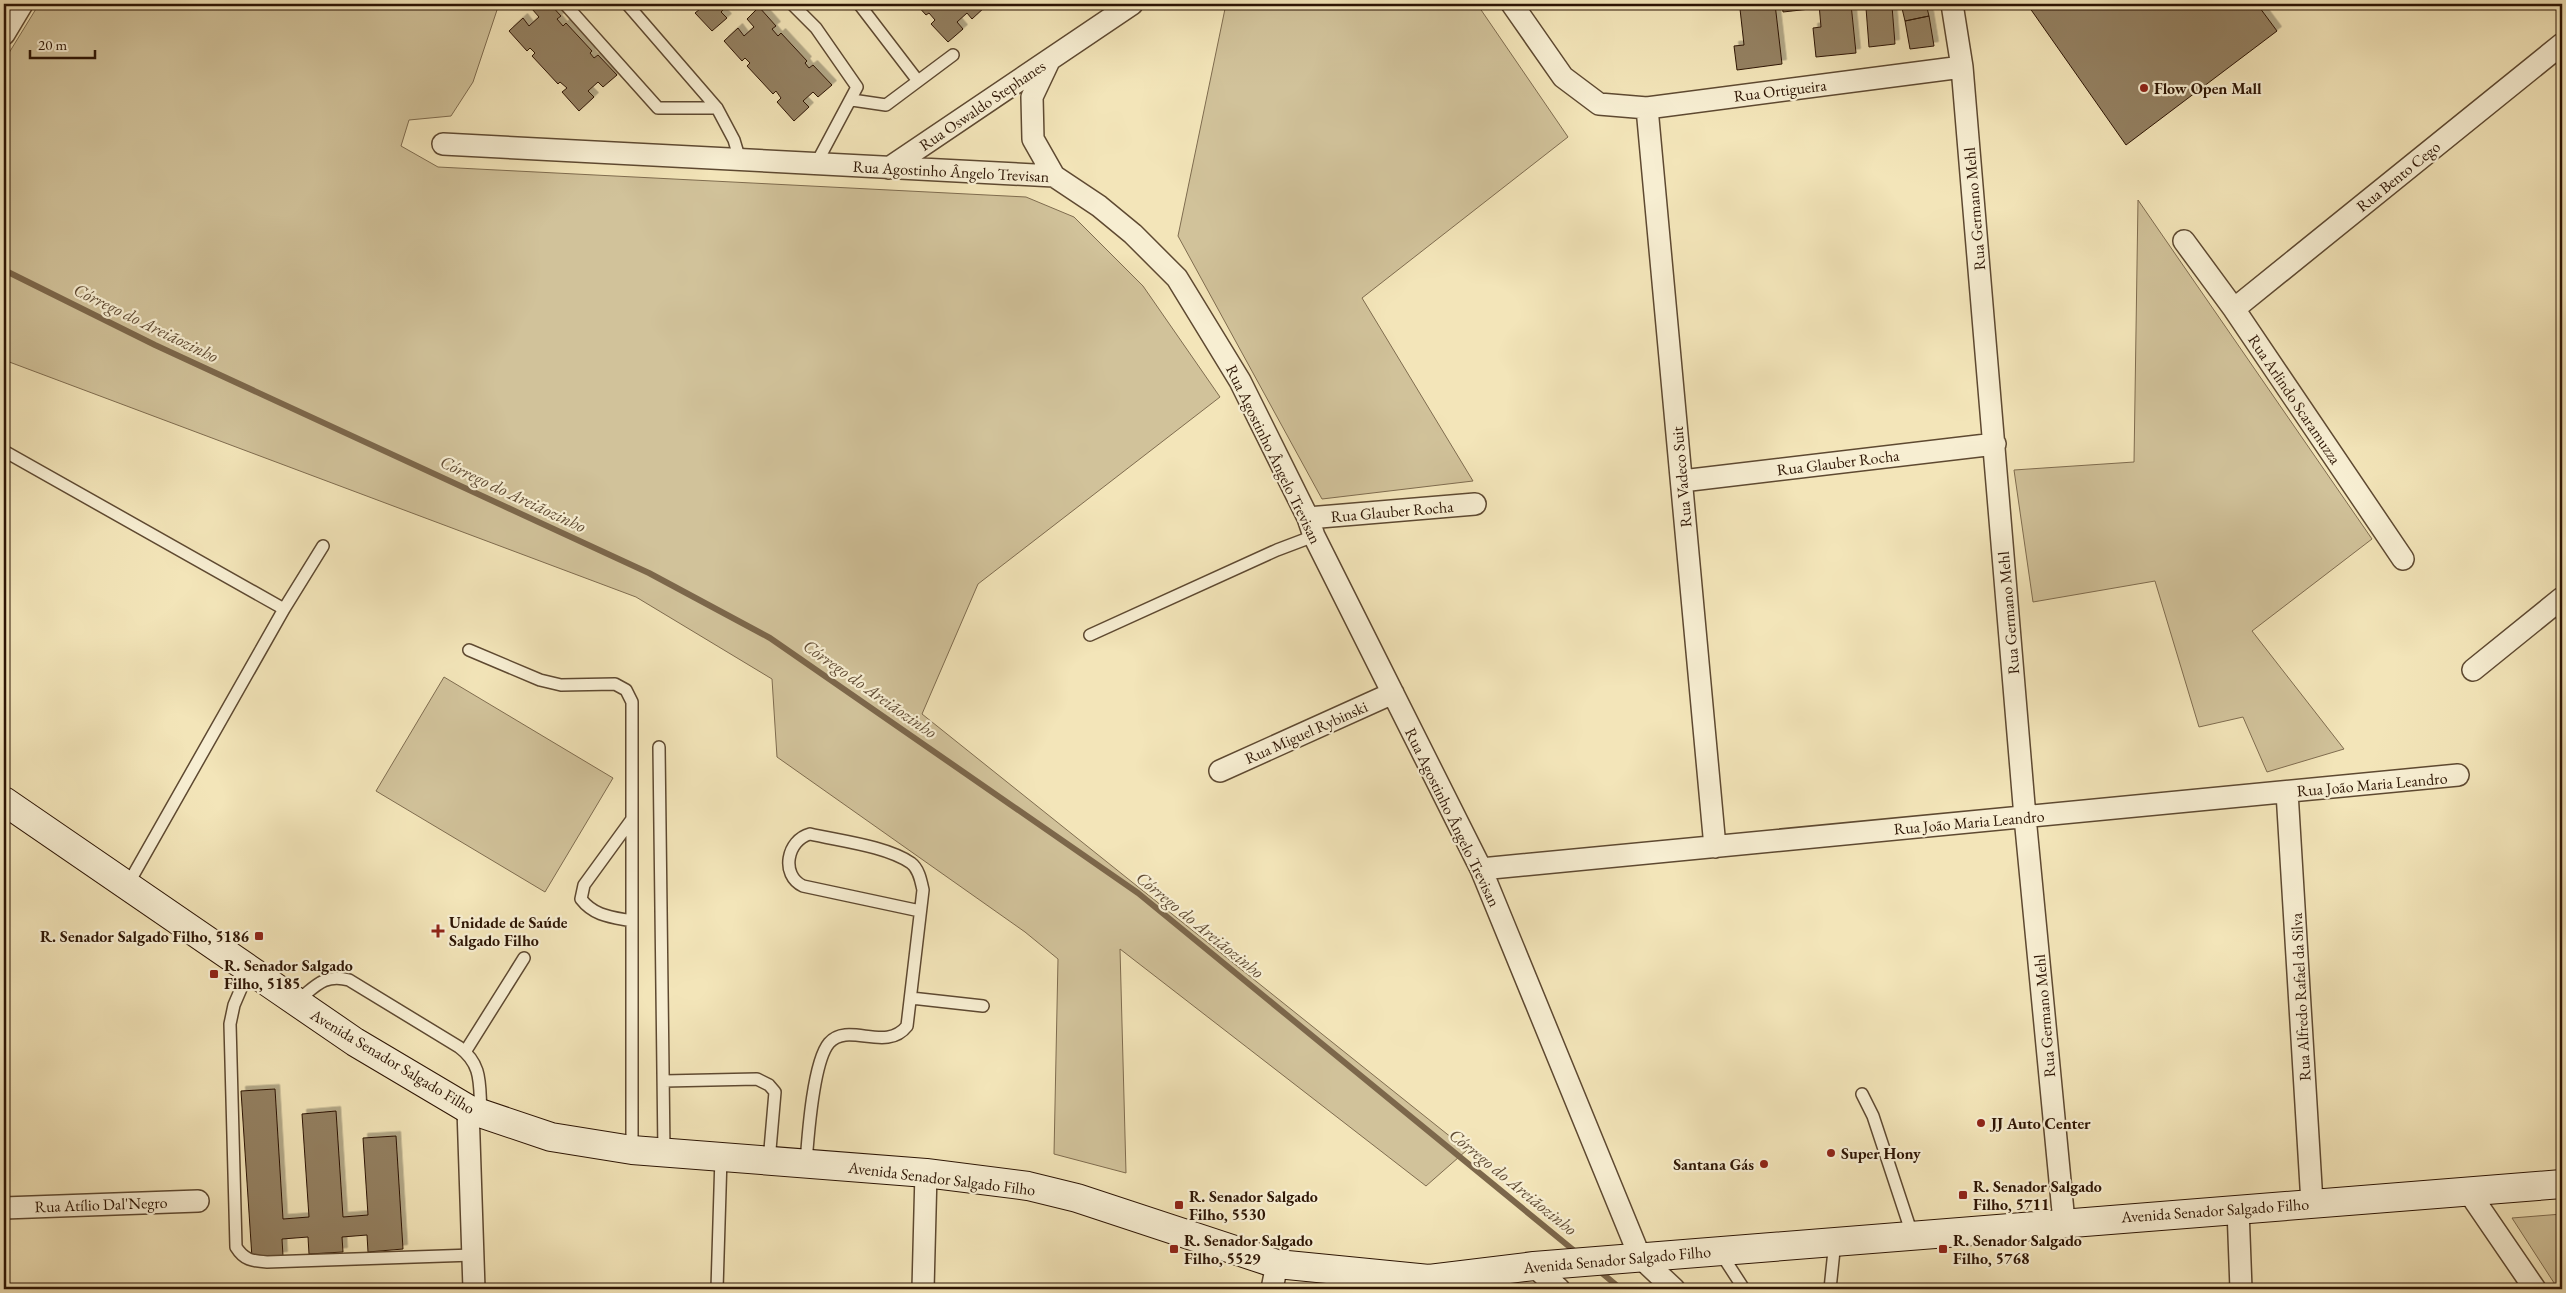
<svg xmlns="http://www.w3.org/2000/svg" width="2566" height="1293" viewBox="0 0 2566 1293" font-family="'EB Garamond',serif">
  <style>
    .green { fill: #d1c29a; stroke: #7f6c4f }
    .lines { fill: none; stroke-linecap: round; stroke-linejoin: round }
    .stream { stroke: #7c674b; stroke-width: 6 }
    .building { fill: #948162; stroke: #2d1504; filter: url(#shadow) }
    .service-casing { stroke: #5e4931; stroke-width: 14 }
    .minor-casing { stroke: #5e4931; stroke-width: 24 }
    .secondary-casing { stroke: #2d1504; stroke-width: 30 }
    .service { stroke: #f7eed2; stroke-width: 11 }
    .minor { stroke: #f7eed2; stroke-width: 21 }
    .secondary { stroke: #f7eed2; stroke-width: 28 }
    .poi-dot { fill: #8f2418; stroke: #f7eed2; stroke-width: 2 }
    .labels { text-anchor: middle; stroke-width: 4.5; stroke-linejoin: round; paint-order: stroke }
    .poi-label { font-size: 16px; font-weight: bold; fill: #2d1504; stroke: #f7eed2; text-anchor: start }
    .street-label { font-size: 16px; fill: #2d1504; stroke: #f7eed2 }
    .water-label { font-size: 18px; font-style: italic; fill: #614c34; stroke: #f7eed2 }
  </style>
  <defs>
    <filter id="shadow"><feDropShadow dx="4.5" dy="-4.5" stdDeviation="0" flood-color="#0004"/></filter>
  </defs>
  <rect width="100%" height="100%" fill="#f3e5b9"/>
  <filter id="stains"><feTurbulence type="fractalNoise" baseFrequency=".004" numOctaves="4"/><feColorMatrix values="0 0 0 0 .2 0 0 0 0 .09 0 0 0 0 .02 0 0 0 .5 -.17"/></filter>
  <radialGradient id="worn" r=".72"><stop offset=".6" stop-color="#630" stop-opacity="0"/><stop offset="1" stop-color="#630" stop-opacity=".3"/></radialGradient>
  <!-- green -->
  <path class="green" d="M39,4H499L473,82L451,116L409,120L401,146L438,167L1026,197L1074,217L1143,286L1220,397L978,584L922,714L1467,1150L1426,1186L1120,949L1126,1173L1054,1154L1058,959L1025,932L777,757L772,679L636,597L4,360V61Z
    M1226,4H1477L1568,137L1362,298L1473,481L1322,499L1178,236Z
    M2138,200L2372,539L2252,631L2344,749L2267,772L2243,717L2199,727L2155,581L2033,602L2014,470L2134,462Z
    M444,677L613,778L545,892L376,791Z
    M2562,1214V1289H2558L2512,1218Z"/>
  <g class="lines">
    <!-- stream -->
    <path class="stream" d="M4,270L155,345L649,573L770,638L1138,893L1577,1253
      M1597,1269L1621,1289"/>
  </g>
  <!-- building -->
  <path class="building" d="M537,4H550L561,16L557,19L563,26L566,23L592,51L590,53L594,58L598,55L617,75L603,87L598,82L588,91L594,97L579,111L562,92L567,88L560,82L558,84L532,56L535,53L530,48L527,51L509,31L523,18L529,26L539,17L532,9Z
    M695,4H729L721,12L727,18L712,31L695,13L700,9Z
    M916,4H983L986,6L972,19L967,13L957,22L963,29L948,42L931,24L935,20L929,13L926,15Z
    M1775,4L1782,64L1737,70L1734,46L1744,45L1740,9Z
    M1782,4H1810V9L1783,12Z
    M1819,4H1851L1856,53L1816,57L1813,28L1821,27Z
    M1901,4H1926L1929,16L1905,21Z
    M2027,4H2257L2277,31L2126,145Z
    M1892,6L1895,44L1869,47L1866,8Z
    M759,7L776,26L772,29L778,36L781,33L807,61L805,63L809,68L813,65L832,85L818,97L813,92L803,101L809,107L794,121L777,102L781,98L776,91L773,94L747,66L750,63L745,58L742,61L724,41L738,28L744,36L754,27L747,19Z
    M1929,16L1934,46L1910,49L1905,21Z
    M275,1089L283,1219L309,1217L302,1114L336,1111L343,1217L368,1215L363,1138L396,1136L403,1249L368,1252L367,1235L342,1237L343,1252L309,1254L308,1237L282,1239L283,1256L252,1258L241,1091Z"/>
  <g class="lines">
    <defs>
      <path id="service" d="M565,4L658,108H717
        M627,4L717,108L734,140L740,160
        M792,4L816,28L857,87L816,164
        M859,4L918,81
        M852,100L886,105L953,55
        M4,451L284,609
        M1090,635L1277,550L1314,536
        M469,650L540,680L561,685L615,684L626,690L632,702V1150
        M659,747L664,1152
        M632,819L584,885L581,899C594,916 611,917 632,921
        M127,886L284,609L323,546
        M249,970L234,1005L230,1024L236,1247C244,1260 252,1261 267,1262L473,1255
        M911,998L983,1006
        M297,1001C315,987 324,973 349,980L459,1047C483,1065 479,1084 481,1112
        M465,1052L524,958
        M664,1081L757,1079L769,1085L775,1092L769,1161
        M1862,1094L1873,1116L1912,1234
        M806,1163C808,1136 813,1062 829,1043C848,1021 886,1053 907,1026L923,890C921,881 919,869 911,863C886,846 840,841 810,834C787,840 780,875 803,886L920,911
        M1720,1252L1744,1289
        M717,1289L721,1157
        M1830,1289L1835,1241"/>
      <path id="minor" d="M1512,4L1563,77L1599,104L1647,108L1962,67
        M1952,4L1962,67L2025,817L2064,1222
        M4,34L22,4
        M1049,61L1032,97L1033,139L1054,176
        M1647,108L1715,847
        M443,144L1054,176L1099,206L1133,234L1177,278L1240,381L1308,518L1314,536L1481,869L1640,1257L1674,1289
        M889,168L1132,4
        M2184,241L2234,309L2403,559
        M2234,309L2562,44
        M1682,481L1995,444
        M1308,518L1475,504
        M2473,670L2562,598
        M1220,771L1393,693
        M2287,792L2312,1203
        M1481,869L2458,775
        M468,1109L474,1289
        M2468,1191L2535,1289
        M4,1208L198,1201
        M2238,1209L2241,1289
        M1534,1266L1559,1289
        M923,1289L926,1173
        M1272,1289L1277,1264"/>
      <path id="secondary" d="M4,801L355,1042L468,1109L551,1137L632,1150L926,1173L1028,1186L1077,1198L1277,1264L1429,1279L1534,1266L2562,1184"/>
    </defs>
    <!-- service casing -->
    <use href="#service" class="service-casing"/>
    <!-- minor casing -->
    <use href="#minor" class="minor-casing"/>
    <!-- secondary casing -->
    <use href="#secondary" class="secondary-casing"/>
    <!-- service -->
    <use href="#service" class="service"/>
    <!-- minor -->
    <use href="#minor" class="minor"/>
    <!-- secondary -->
    <use href="#secondary" class="secondary"/>
  </g>
  <!-- markers -->
  <g class="poi-dot">
    <circle cx="2144" cy="88" r="5"/>
    <path d="M435.5 923.5h5v5h5v5h-5v5h-5v-5h-5v-5h5z"/>
    <rect x="254" y="931" width="10" height="10" rx="2.5"/>
    <rect x="209" y="969" width="10" height="10" rx="2.5"/>
    <circle cx="1981" cy="1123" r="5"/>
    <circle cx="1831" cy="1153" r="5"/>
    <circle cx="1764" cy="1164" r="5"/>
    <rect x="1958" y="1190" width="10" height="10" rx="2.5"/>
    <rect x="1174" y="1200" width="10" height="10" rx="2.5"/>
    <rect x="1169" y="1244" width="10" height="10" rx="2.5"/>
    <rect x="1938" y="1244" width="10" height="10" rx="2.5"/>
  </g>
  <g class="labels">
    <!-- poi labels -->
    <g class="poi-label">
      <text x="2154" y="94">Flow Open Mall</text>
      <text x="449" y="928">Unidade de Saúde<tspan x="449" dy="18">Salgado Filho</tspan></text>
      <text x="249" y="942" text-anchor="end">R. Senador Salgado Filho, 5186</text>
      <text x="224" y="971">R. Senador Salgado<tspan x="224" dy="18">Filho, 5185</tspan></text>
      <text x="1991" y="1129">JJ Auto Center</text>
      <text x="1841" y="1159">Super Hony</text>
      <text x="1754" y="1170" text-anchor="end">Santana Gás</text>
      <text x="1973" y="1192">R. Senador Salgado<tspan x="1973" dy="18">Filho, 5711</tspan></text>
      <text x="1189" y="1202">R. Senador Salgado<tspan x="1189" dy="18">Filho, 5530</tspan></text>
      <text x="1184" y="1246">R. Senador Salgado<tspan x="1184" dy="18">Filho, 5529</tspan></text>
      <text x="1953" y="1246">R. Senador Salgado<tspan x="1953" dy="18">Filho, 5768</tspan></text>
    </g>
    <!-- street labels -->
    <g class="street-label">
      <text transform="translate(1780 90) rotate(-7)" y="6">Rua Ortigueira</text>
      <text transform="translate(982 105) rotate(-34)" y="6">Rua Oswaldo Stephanes</text>
      <text transform="translate(951 171) rotate(3)" y="6">Rua Agostinho Ângelo Trevisan</text>
      <text transform="translate(2398 176) rotate(-39)" y="6">Rua Bento Cego</text>
      <text transform="translate(1974 209) rotate(-95)" y="6">Rua Germano Mehl</text>
      <text transform="translate(2295 399) rotate(56)" y="6">Rua Arlindo Scaramuzza</text>
      <text transform="translate(1274 454) rotate(64)" y="6">Rua Agostinho Ângelo Trevisan</text>
      <text transform="translate(1838 462) rotate(-7)" y="6">Rua Glauber Rocha</text>
      <text transform="translate(1681 477) rotate(-95)" y="6">Rua Vadeco Suit</text>
      <text transform="translate(1392 511) rotate(-5)" y="6">Rua Glauber Rocha</text>
      <text transform="translate(2008 613) rotate(-95)" y="6">Rua Germano Mehl</text>
      <text transform="translate(1306 732) rotate(-24)" y="6">Rua Miguel Rybinski</text>
      <text transform="translate(2372 784) rotate(-5)" y="6">Rua João Maria Leandro</text>
      <text transform="translate(1453 817) rotate(64)" y="6">Rua Agostinho Ângelo Trevisan</text>
      <text transform="translate(1969 822) rotate(-5)" y="6">Rua João Maria Leandro</text>
      <text transform="translate(2300 997) rotate(-93)" y="6">Rua Alfredo Rafael da Silva</text>
      <text transform="translate(2044 1016) rotate(-95)" y="6">Rua Germano Mehl</text>
      <text transform="translate(393 1061) rotate(31)" y="6">Avenida Senador Salgado Filho</text>
      <text transform="translate(942 1178) rotate(7)" y="6">Avenida Senador Salgado Filho</text>
      <text transform="translate(101 1204) rotate(-2)" y="6">Rua Atílio Dal'Negro</text>
      <text transform="translate(2215 1210) rotate(-4)" y="6">Avenida Senador Salgado Filho</text>
      <text transform="translate(1617 1259) rotate(-5)" y="6">Avenida Senador Salgado Filho</text>
    </g>
    <!-- water labels -->
    <g class="water-label">
      <text transform="translate(146 323) rotate(26)" y="6">Córrego do Areiãozinho</text>
      <text transform="translate(513 494) rotate(25)" y="6">Córrego do Areiãozinho</text>
      <text transform="translate(870 689) rotate(35)" y="6">Córrego do Areiãozinho</text>
      <text transform="translate(1200 925) rotate(39)" y="6">Córrego do Areiãozinho</text>
      <text transform="translate(1513 1182) rotate(39)" y="6">Córrego do Areiãozinho</text>
    </g>
  </g>
  <!-- margin -->
  <rect width="2566" height="1293" fill="none" stroke="#f3e5b9" stroke-width="20"/>
  <rect x="5" y="5" width="2556" height="1283" fill="none" stroke="#2d1504" stroke-width="2.5"/>
  <rect x="10" y="10" width="2546" height="1273" fill="none" stroke="#2d1504"/>
  <!-- scale -->
  <path d="M30 50v8h65v-8" fill="none" stroke="#2d1504" stroke-width="2.5"/>
  <text x="38" y="50" font-size="15" fill="#2d1504" stroke="#f7eed2" stroke-width="4" paint-order="stroke">20 m</text>
  <rect width="100%" height="100%" filter="url(#stains)"/>
  <rect width="100%" height="100%" fill="url(#worn)"/>
</svg>
